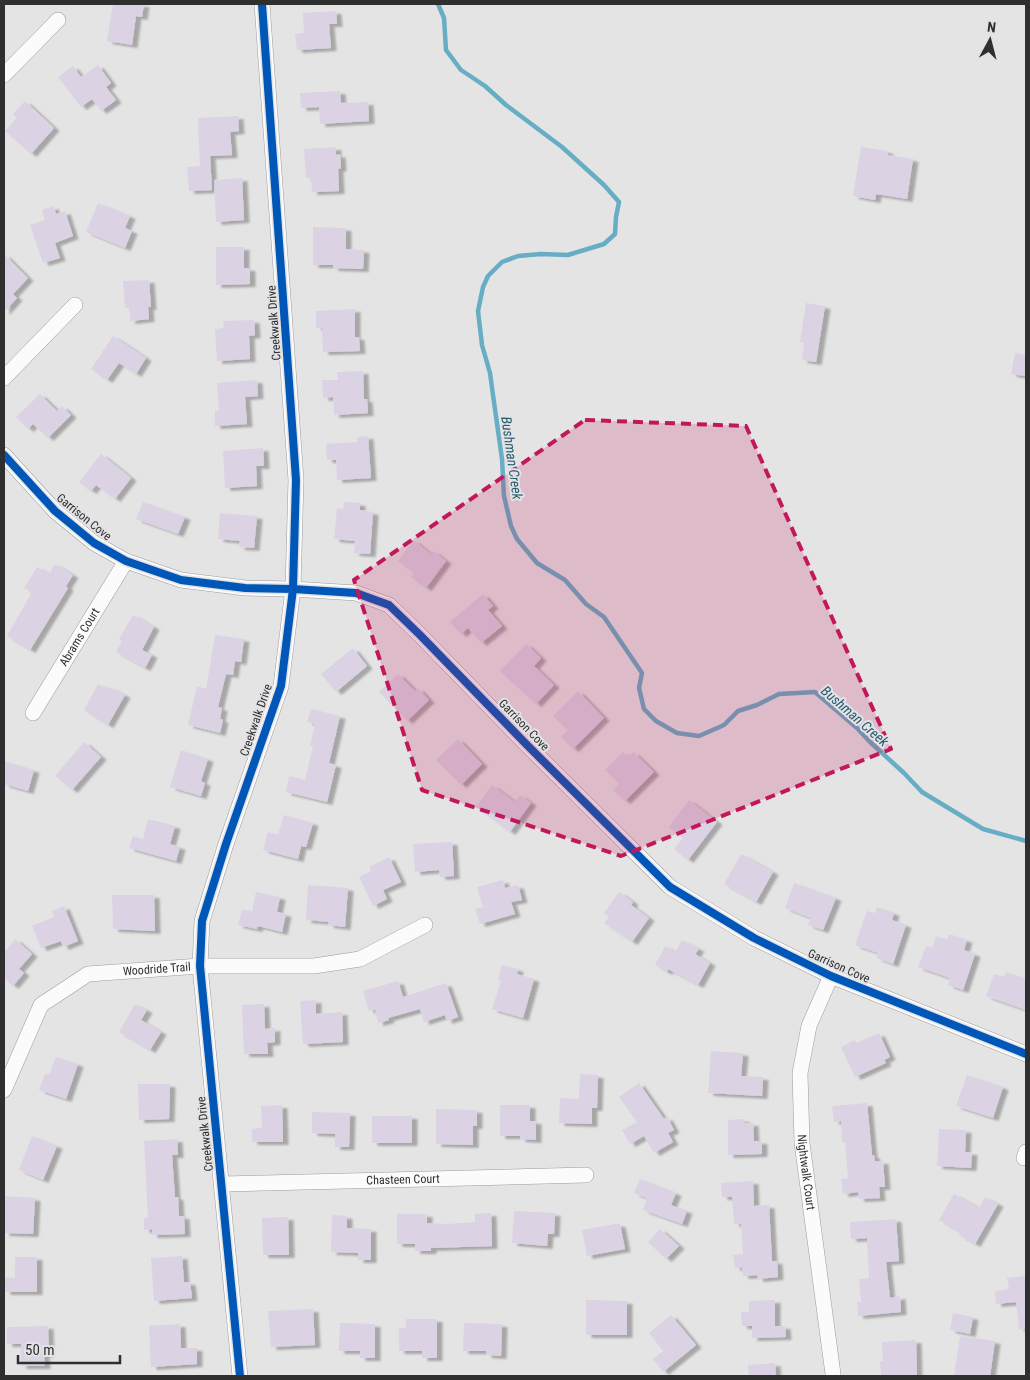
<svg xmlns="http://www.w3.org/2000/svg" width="1030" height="1380" viewBox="0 0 1030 1380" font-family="'Roboto Condensed',sans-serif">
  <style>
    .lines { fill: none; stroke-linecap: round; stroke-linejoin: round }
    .stream { stroke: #67adc3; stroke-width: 4.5 }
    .building { fill: #dbd2e3; filter: url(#shadow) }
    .minor-casing { stroke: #9c9c9d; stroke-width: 16 }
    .minor { stroke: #fbfbfb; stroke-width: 15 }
    .cycleway-casing { stroke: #e3e3e6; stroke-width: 11 }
    .cycleway { stroke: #0057b8; stroke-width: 8 }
    .marked { fill: #c2185b; fill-opacity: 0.2; stroke: #c2185b; stroke-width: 4; stroke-dasharray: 10 6; stroke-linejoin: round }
    .labels { text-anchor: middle; stroke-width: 4; stroke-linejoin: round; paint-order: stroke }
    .street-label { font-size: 12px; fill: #2f2f30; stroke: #e3e3e6 }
    .water-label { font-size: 14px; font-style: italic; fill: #255a6c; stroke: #e3e3e6 }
  </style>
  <defs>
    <filter id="shadow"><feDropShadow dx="5.5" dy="3" stdDeviation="1" flood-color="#0004"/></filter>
  </defs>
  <rect width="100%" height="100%" fill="#e4e4e5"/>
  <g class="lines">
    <!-- stream -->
    <path class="stream" d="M438,4L444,18L446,50L461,70L485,86L506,105L562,147L604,185L619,202L616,217L615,234L604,244L568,255L541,254L518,256L502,262L488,276L483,287L478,311L482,345L490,373L493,395L502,459L504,496L511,526L517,539L537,563L565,580L586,604L604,617L642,673L639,688L644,709L656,721L677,733L699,736L724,725L738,711L757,705L779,694L815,692L857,728L870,742L904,773L922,792L983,829L1026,841"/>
  </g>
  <!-- building -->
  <path class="building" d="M113,4H144L142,17L136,16L132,45L107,41Z
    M336,11L337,24H329L331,48L297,50L295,34L304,33L303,13Z
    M98,65L111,83L106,87L116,100L101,111L92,99L81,107L58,77L73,66L81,77Z
    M340,91L341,103L368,102L369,121L320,124L319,107L301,108L300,93Z
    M25,101L54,128L31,154L5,131L17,118L13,114Z
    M238,116L239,131L230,132L232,155L210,156L212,190L189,191L187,167L200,166L198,118Z
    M336,147V155L340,154L341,168L338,169L339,191L312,192L311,177L306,178L304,149Z
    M861,147L888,151L887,155L913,159L907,199L876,194L875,200L853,196Z
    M242,178L244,220L216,222L214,180Z
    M98,203L130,216L125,228L132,231L125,248L86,232Z
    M53,206L56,214L65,211L73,236L55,243L60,258L43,263L30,225L45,220L42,210Z
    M313,227L346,228V249L364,250L363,269L333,268V265H313Z
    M216,247H244V268H250V284L216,285Z
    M4,254L28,278L13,294L17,298L4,312Z
    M149,280L151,307H148L149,319L130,321V308H125L123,281Z
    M806,303L825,306L816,362L802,360L804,343L800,342Z
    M355,309V337H359L360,351L323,352L322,328H316V311Z
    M254,320L255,335L249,336L250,359L217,361L215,329L224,328L223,321Z
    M113,336L146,358L136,374L119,363L107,380L91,369Z
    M1015,353L1026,355V376L1011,374Z
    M363,371L364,399H367L368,413L334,415L333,397L323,398L322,380H338L337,372Z
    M257,380L258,396L245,397L247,424L215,426V411H219L217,383Z
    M40,394L57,411L62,406L71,415L48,438L33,424L28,429L16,417Z
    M368,436L371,478L337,480L336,460H327L326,444L357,442V437Z
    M263,448L264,466H256L257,486L225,488L223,451Z
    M101,454L131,478L115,499L96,485L91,491L79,482Z
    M143,502L185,517L178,534L136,519Z
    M344,502L360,503V510L373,512L370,554L354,553L355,541L334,539L337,508L343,509Z
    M220,513L257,516L254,548L239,547L240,541L218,539Z
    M413,540L431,554L433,551L446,561L426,588L411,577L414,573L398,561Z
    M55,564L73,575L66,586L68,588L30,650L7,636L32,592L24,588L37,567L49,574Z
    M483,594L493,606L488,610L502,626L481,643L468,628L461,634L450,622Z
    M133,615L154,627L142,650L152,655L145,668L116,652L122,641L119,639Z
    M215,635L244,639L241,662L235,661L233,675L226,674L218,707L222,708L220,719L223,720L220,733L188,725L197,686L206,689Z
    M526,644L541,658L534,666L554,685L536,704L500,671Z
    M353,648L367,666L336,692L321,674Z
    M398,674L415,691L418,688L429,700L407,721L379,692Z
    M98,684L108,689L109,687L125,695L108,725L84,710Z
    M578,691L604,718L573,749L561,737L568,730L553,716Z
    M311,709L340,716L329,763L336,765L327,802L286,792L289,776L305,780L313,746H310L315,724L307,722Z
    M458,739L482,764L461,785L436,760Z
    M84,742L101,757L72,790L55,776Z
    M181,750L208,759L201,781L205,783L201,796L170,787Z
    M623,752L629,757L633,752L654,772L625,801L613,790L619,783L605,770Z
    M4,761L34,770L28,791L4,784Z
    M492,785L515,802L520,795L531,803L510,832L476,807Z
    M689,800L717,822L688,860L674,849L683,838L669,827Z
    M284,815L313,823L306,847L301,846L298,859L263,850L268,832L278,835Z
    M148,819L175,826L170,844L180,847L176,861L129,848L133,836L143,839Z
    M452,842L454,876L440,877L439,870L415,872L413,844Z
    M741,854L773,872L756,902L724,884Z
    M389,857L401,882L383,890L387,899L373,906L359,877L371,871L369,867Z
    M503,880L505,888L518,885L522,900L511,902L515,914L480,924L475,909L483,907L477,887Z
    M794,883L836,898L823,930L808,925L811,918L785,908Z
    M308,885L348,888L345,927L328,925L329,922L306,920Z
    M256,892L280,897L277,912L286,914L282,932L258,926L257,929L238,925L242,909L252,912Z
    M619,892L633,902L631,905L649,918L632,942L604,923L609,917L604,913Z
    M112,895H154L155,931L113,929Z
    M64,906L78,941L63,947L61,941L41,948L32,926L54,917L52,911Z
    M877,907L894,913L892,920L906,925L893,964L877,958L878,953L855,945L867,911L875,913Z
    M949,934L967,940L964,950L975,954L963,990L948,985L950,978L918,967L926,946L932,948L936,936L947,940Z
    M15,939L32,954L19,969L24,973L13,986L4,978V953Z
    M682,940L699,949L695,954L710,963L698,985L668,969L667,972L655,965L665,946L675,952Z
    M502,965L518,969L517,974L534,979L523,1018L492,1009L501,981L498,980Z
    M1006,972L1026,979V1010L986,996L994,974L1004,977Z
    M398,981L403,997L446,983L458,1017L447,1021L445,1015L424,1022L420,1009L388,1018L389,1020L378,1023L375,1009L369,1011L363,991Z
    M316,1000V1014L342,1012L343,1042L303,1044L300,1001Z
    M135,1004L147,1010L141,1020L161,1032L150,1050L119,1032Z
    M264,1004L265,1029L275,1028V1042L267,1043L268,1054H244L242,1005Z
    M879,1033L890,1057L884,1060L886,1063L855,1077L841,1047L855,1040L856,1043Z
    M711,1051L743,1053L741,1076L763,1077L762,1096L708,1093Z
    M56,1057L78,1064L66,1099L39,1090L45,1074L49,1075Z
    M580,1074L598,1075L597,1108H592V1124L559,1123L560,1098L579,1099Z
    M967,1075L1003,1087L993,1118L956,1106Z
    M639,1083L664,1119L667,1117L674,1130L668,1133L673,1142L654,1153L644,1136L630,1144L622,1130L637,1122L619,1097Z
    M138,1084H170L169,1119L139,1120Z
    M867,1103L872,1155H874L875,1161H883L885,1187H879L880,1198L859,1199L858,1192L843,1194L841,1179L848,1178L845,1142H842L841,1121L834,1122L832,1106Z
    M282,1105L283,1142H252V1129L262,1128L261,1106Z
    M500,1105H530V1121H536V1140L520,1139V1136H500Z
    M436,1109L477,1110V1126H473V1145L436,1144Z
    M312,1112L350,1113L349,1147H335V1134L312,1133Z
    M372,1116H412V1143H372Z
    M744,1119V1123H753L754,1141H762V1154L728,1155V1120Z
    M939,1129L966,1130L965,1152H972L971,1168L937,1166Z
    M32,1136L57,1146L43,1180L19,1170Z
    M177,1139L178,1155H172L175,1197H178L179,1216H184L185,1234L152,1235V1229L144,1230V1218H148L144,1141Z
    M640,1179L676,1193L671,1205L687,1211L682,1224L643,1210L647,1198L634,1193Z
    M753,1181L754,1206L769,1205L772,1261H777L778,1277L758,1279L757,1275L743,1276L742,1267L735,1268L733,1255L743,1254L741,1224H734L732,1197H722L721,1183Z
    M954,1194L979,1208L985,1197L998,1204L975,1244L959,1235L960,1232L939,1220Z
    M5,1196L35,1198L33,1234L4,1233Z
    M514,1211L555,1213L554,1234H548L547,1246L512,1243Z
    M491,1213L492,1246L431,1248V1251H415V1244H397V1214H427V1223L448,1224L475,1222V1214Z
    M332,1215L347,1216V1228L371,1229V1260H358V1253L331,1252Z
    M288,1217L289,1255H263L262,1218Z
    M896,1219L899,1261L886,1262L890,1298L900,1296L901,1312L858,1316L857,1302H861L859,1279L869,1278L867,1238L851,1239L850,1222Z
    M615,1224H620L625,1249L587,1256L582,1230Z
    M660,1229L679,1246L666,1259L648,1242Z
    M182,1256L184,1282H190L192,1298L154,1301L151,1258Z
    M15,1257H37V1292H5V1278H15Z
    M1024,1276L1026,1286V1328L1019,1329L1016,1302L996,1304L995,1291L1009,1289L1007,1278Z
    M586,1300L627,1301V1335H586Z
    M775,1300V1326H785L786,1337L752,1338V1326H742L741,1312H749V1301Z
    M313,1309L315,1345L271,1347L268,1311Z
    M953,1313L973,1317L970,1334L950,1330Z
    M671,1315L696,1345L663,1372L653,1359L663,1351L649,1333Z
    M406,1319H437V1358H422V1351H399V1328H406Z
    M340,1323L375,1324V1358H360V1351H339Z
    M464,1323L502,1324L501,1356L486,1355V1351H463Z
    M180,1324L181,1348H197V1364L151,1367L149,1326Z
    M48,1326L49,1354H44L45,1366H21V1344H7V1327Z
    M960,1336L995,1341L990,1376H954Z
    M916,1340L917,1375L881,1376L880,1361H883L882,1342Z
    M775,1363L776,1376H749L748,1365Z"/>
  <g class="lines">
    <defs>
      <g id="minor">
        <path d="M4,75L58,20"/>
        <path d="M4,378L75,305"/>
        <path d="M4,455L55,511L94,543L126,561L181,580L245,588L293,589L356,593L389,605L420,635L528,746L670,887L754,938L831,976L1026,1054"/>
        <path id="s1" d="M33,713L126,561"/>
        <path id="s2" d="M831,976L809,1026L800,1073L802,1143L833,1374"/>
        <path id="s3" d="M4,1090L41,1005L88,974L200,966H314L360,959L425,925"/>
        <path d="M1024,1158L1026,1152"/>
        <path id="s4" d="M222,1184L586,1175"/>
        <path d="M240,1376L200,966L202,921L226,844L281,686L293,589L296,480L262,4"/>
      </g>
    </defs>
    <!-- minor casing -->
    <use href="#minor" class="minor-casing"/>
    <!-- minor -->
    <use href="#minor" class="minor"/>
    <defs>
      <path id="cycleway" d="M4,455L55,511L94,543L126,561L181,580L245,588L293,589L356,593L389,605L420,635L528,746L670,887L754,938L831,976L1026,1054
        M240,1376L200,966L202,921L226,844L281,686L293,589L296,480L262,4"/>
    </defs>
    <!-- cycleway casing -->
    <use href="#cycleway" class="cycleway-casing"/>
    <!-- cycleway -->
    <use href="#cycleway" class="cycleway"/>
  </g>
  <!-- marked area -->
  <path class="marked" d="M585,420L746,426L891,749L621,856L422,790L354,580Z"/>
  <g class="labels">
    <!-- street labels -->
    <g class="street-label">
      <text transform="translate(274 323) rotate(-94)" y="4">Creekwalk Drive</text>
      <text transform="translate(84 517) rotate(39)" y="4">Garrison Cove</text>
      <text dy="4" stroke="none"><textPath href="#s1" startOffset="89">Abrams Court</textPath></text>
      <text transform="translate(256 720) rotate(-71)" y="4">Creekwalk Drive</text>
      <text transform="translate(524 725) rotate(46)" y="4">Garrison Cove</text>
      <text transform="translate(839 966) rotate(24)" y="4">Garrison Cove</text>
      <text dy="4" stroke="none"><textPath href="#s3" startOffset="218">Woodride Trail</textPath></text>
      <text transform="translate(205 1134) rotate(-96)" y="4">Creekwalk Drive</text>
      <text dy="4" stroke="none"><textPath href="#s2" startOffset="202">Nightwalk Court</textPath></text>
      <text dy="4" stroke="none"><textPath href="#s4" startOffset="181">Chasteen Court</textPath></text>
    </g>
    <!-- water labels -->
    <g class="water-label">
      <text transform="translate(512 458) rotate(82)" y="5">Bushman Creek</text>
      <text transform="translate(855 716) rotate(41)" y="5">Bushman Creek</text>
    </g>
  </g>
  <!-- border -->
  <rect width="1030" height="1380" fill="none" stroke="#2f2f30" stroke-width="10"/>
  <!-- north arrow -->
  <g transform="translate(990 40) rotate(7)" stroke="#e3e3e6" stroke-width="4" paint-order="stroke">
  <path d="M0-4L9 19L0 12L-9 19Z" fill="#2f2f30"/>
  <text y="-8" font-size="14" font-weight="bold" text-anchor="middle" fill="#2f2f30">N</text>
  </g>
  <!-- scale -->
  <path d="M18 1355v8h102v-8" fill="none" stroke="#2f2f30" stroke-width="2.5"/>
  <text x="25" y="1355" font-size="15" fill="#2f2f30" stroke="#e3e3e6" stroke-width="4" paint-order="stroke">50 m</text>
</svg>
